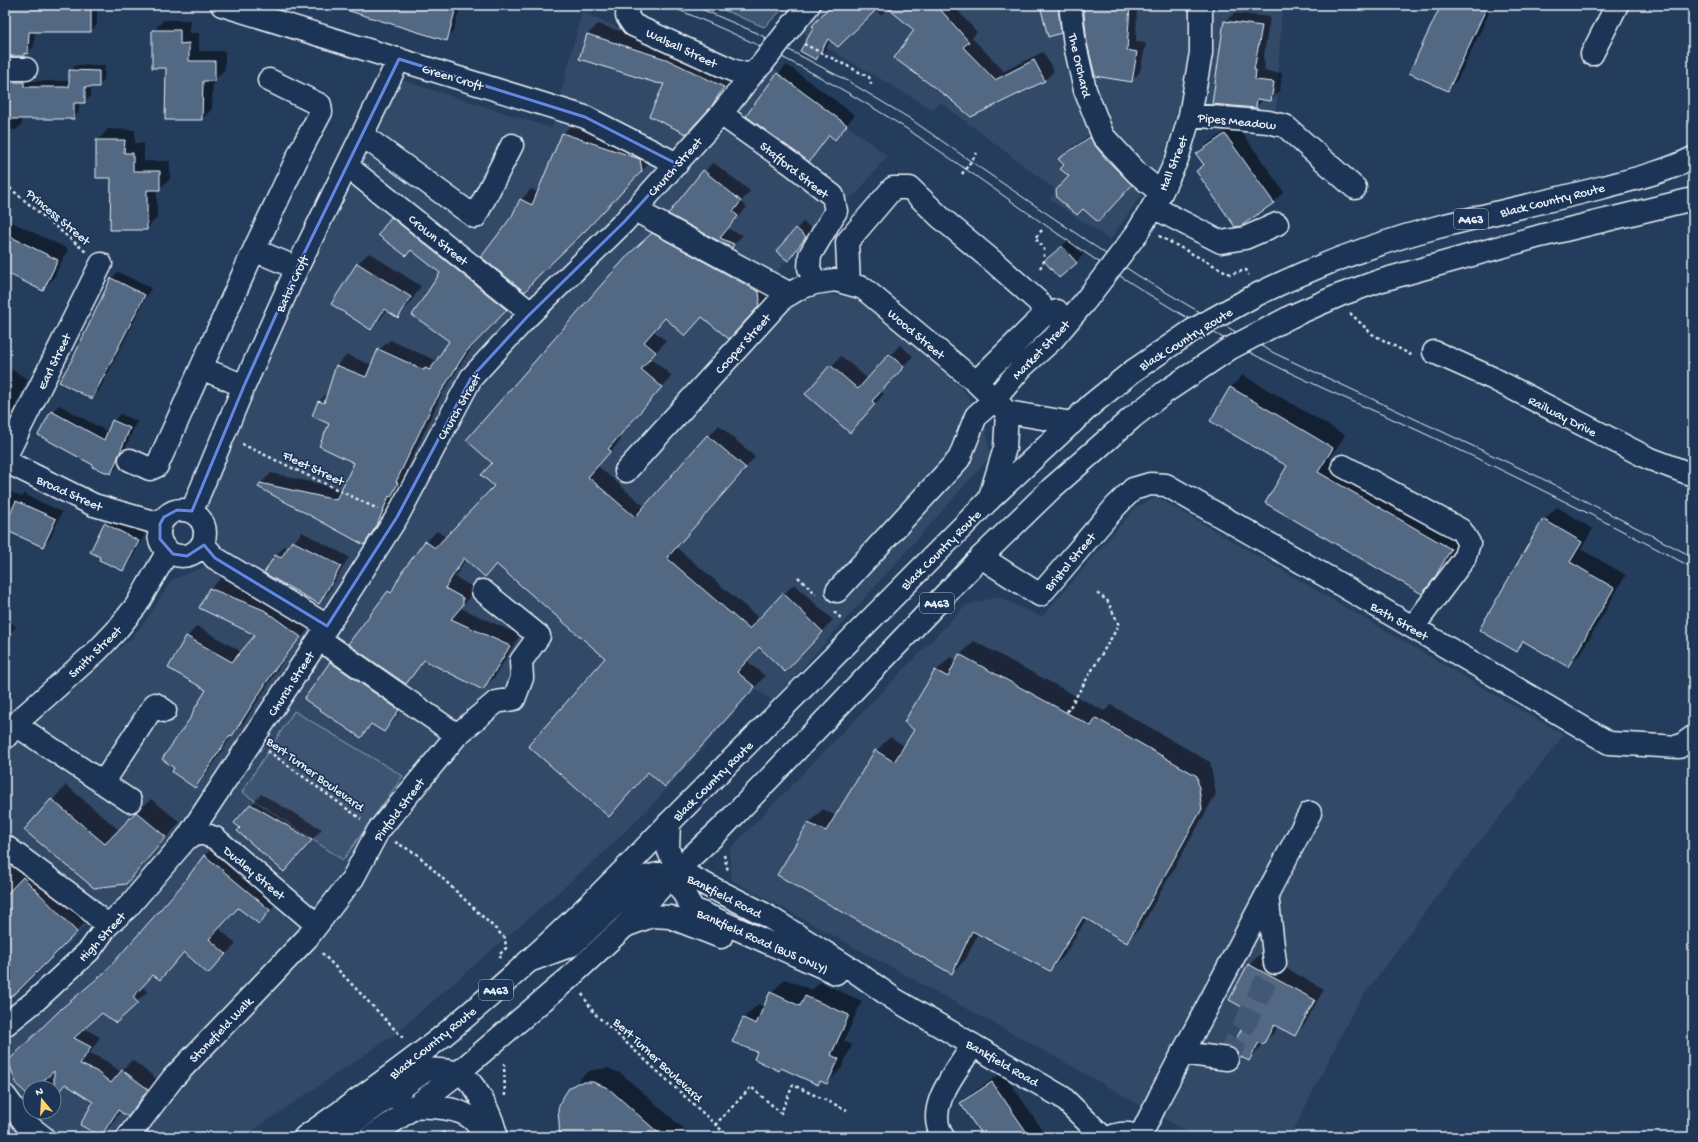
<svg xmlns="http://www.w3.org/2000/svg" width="1698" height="1142" viewBox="0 0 1698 1142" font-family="'Gochi Hand',sans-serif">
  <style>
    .built { fill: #334a68; fill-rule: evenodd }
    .green { fill: #3e5472; stroke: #93a2b5 }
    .shadow { fill: #0007 }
    .building { fill: #536782; stroke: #e8f1f8 }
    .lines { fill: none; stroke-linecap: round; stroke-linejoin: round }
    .minor-tunnel { stroke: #425874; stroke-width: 22; stroke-dasharray: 22 11; stroke-linecap: butt }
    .minor-casing { stroke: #e8f1f8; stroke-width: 25 }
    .highway-casing { stroke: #e8f1f8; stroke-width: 25 }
    .path { stroke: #e8f1f8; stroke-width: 2.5; stroke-dasharray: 3 3; stroke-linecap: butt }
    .minor { stroke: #1d3557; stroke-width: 22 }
    .highway { stroke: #1d3557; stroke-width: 22 }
    .tram { stroke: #e8f1f8; stroke-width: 1 }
    .minor-bridge-casing { stroke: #e8f1f8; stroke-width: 25; stroke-linecap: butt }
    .highway-bridge-casing { stroke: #e8f1f8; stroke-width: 25; stroke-linecap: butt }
    .minor-bridge { stroke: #1d3557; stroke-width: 22 }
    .highway-bridge { stroke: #1d3557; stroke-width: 22 }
    .marked { fill: none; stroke: #6487e3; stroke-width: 3; stroke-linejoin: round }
    .labels { text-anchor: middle; stroke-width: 3.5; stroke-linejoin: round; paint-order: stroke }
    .shield { fill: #1d3557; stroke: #abb9c8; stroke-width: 1 }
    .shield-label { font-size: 12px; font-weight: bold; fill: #e8f1f8 }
    .street-label { font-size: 13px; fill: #e8f1f8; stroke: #1d3557 }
  </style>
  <rect width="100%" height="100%" fill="#253d5d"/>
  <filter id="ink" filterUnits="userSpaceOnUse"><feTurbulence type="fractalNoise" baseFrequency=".025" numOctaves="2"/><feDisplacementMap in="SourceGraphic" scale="8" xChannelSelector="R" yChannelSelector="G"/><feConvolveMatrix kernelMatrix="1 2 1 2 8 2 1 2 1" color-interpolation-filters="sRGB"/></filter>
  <g filter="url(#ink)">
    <!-- built -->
    <path class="built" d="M820,5H1282L1276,114L1201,107H1178L1160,168L1110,240L1050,199L1056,190L940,102L932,109L809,37L800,30Z
      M582,12L753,86L771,67L887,156L858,192L822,215L775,274L797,297L826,293L859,300L916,346L962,389L985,418L990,457L773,701L755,689L655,802L601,855L395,1034L243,1137H5V1025L107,926L5,827V752L8,746L55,699L132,638L151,613L171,580L202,568L215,558L219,546L204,511L324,232L401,80L552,128ZM30,1088H54V1112H30Z
      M1157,497L1564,735L1432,902L1356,1006L1290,1137H1196L1077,1069L732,880L729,850L966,605L998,597L1042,617L1136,507Z
      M5,854L85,925L77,936L5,1002Z"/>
    <!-- green -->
    <path class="green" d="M712,5H787L764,27Z
      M294,711L403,776L343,860L242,792Z"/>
    <!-- shadow -->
    <path class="shadow" d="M5,5H97V25L91,31H35L34,46L28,53L23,56H5Z
      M339,5H461L453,32L446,39L341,7Z
      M833,5H953L977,32L972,38L1004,71L1043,52L1054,71L1045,80L971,116L916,30L889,8L881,15L874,10L831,40L825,50L816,59Z
      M1041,5H1067L1069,23L1060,32Z
      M1084,5H1137L1136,42L1146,43L1140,72L1131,81Z
      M1442,5H1493L1458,79L1448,90Z
      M1234,13L1270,17L1263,61H1265L1264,71L1282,73L1280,91L1271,100L1264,99L1256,107L1225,22Z
      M164,20H190V33H199V51H225V69L215,80H213L212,109L202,119L167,68L153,31Z
      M598,24L677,49L734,77L721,95L696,123L665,83L587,35Z
      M76,65H105L104,80L98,86H91V96L85,102H79V112L73,118H22V124L16,130L5,129V80L30,76V81H70V71Z
      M787,65L855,115L835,138L830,135L809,160L747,116L778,74Z
      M573,123L653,159L596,219L544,269L525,291L521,200L531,189L538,192L563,134Z
      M1236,124L1284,192L1273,202L1197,171L1204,164L1197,154L1208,143Z
      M1101,127L1142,174L1109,210L1070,176L1065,165L1059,159L1070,149Z
      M108,129L135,130V143H144V161H170V179L159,189H157V218L146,229L112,177L98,140Z
      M713,162L750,191L741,202L747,207L728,229L743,235L732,247L670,213Z
      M5,207L10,210L6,219L68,249L53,279L42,290L5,271Z
      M402,208L517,299L476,341L442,394L406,471L408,473L402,485L396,491L387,514L374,534L364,544L260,484L271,473L342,489L355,462L330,423L313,416L319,401L328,392L337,365L347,355L372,365L379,350L390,340L435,360L437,358L439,359L451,341L442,273L412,249L406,255L392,218Z
      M803,222L813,229L788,260L796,229Z
      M663,223L769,295L739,327L703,316L666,318L654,331L666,341L651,358L672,376L618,437L621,440L598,466L645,507L719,425L755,457L676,547L760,619L794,584L833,620L796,660L760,646L747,661L765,676L676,775L649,772L609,816L606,658L497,563L485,575L466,559L455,577L473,587V594L461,608L520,635L494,678L483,689L425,660L405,683L389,592L397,583L426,542L437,531L447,538L496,486L493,463L641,244Z
      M1069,240L1083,255L1076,262L1052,254Z
      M369,253L421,286L408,306L398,317L387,310L381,318L371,328L332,303L358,263Z
      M118,272L151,288L99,391L92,398L74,356L111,279Z
      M900,345L913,356L881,391L884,394L850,432L806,394L841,356L868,379Z
      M5,366L28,379L10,417L5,421Z
      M1243,375L1345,435L1330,459L1463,536L1446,565L1435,580L1422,593L1288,465L1230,388Z
      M59,405L108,432L113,421L120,414L137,421L118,466L111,473L52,412Z
      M5,489L22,497L24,494L62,512L50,539L43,546L5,529Z
      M1557,507L1593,529L1581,549L1626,575L1581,653L1568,665L1526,641L1517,651L1544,520Z
      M112,517L145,534L130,563L122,570L105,524Z
      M302,532L349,557L328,593L319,602L276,555L285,546L289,548Z
      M221,578L275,600L311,626L285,658L243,724L235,732L205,776L194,786V713L207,690L187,637L197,626L242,652L257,635L210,589Z
      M5,616L16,627L5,639Z
      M974,641L1104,711L1111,705L1210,762L1216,794L1141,927L1127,941L1087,918L1064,956L1050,970L978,933L966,959L952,973L809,823L823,809L836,816L876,751L890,737L905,746L915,729L936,671L950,657L957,660L960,655Z
      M341,652L409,699L394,720L383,731L373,724L361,737L305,699L330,662Z
      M66,785L119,830L151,799L180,822L140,869L126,884L26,830Z
      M261,794L322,829L284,871L235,823Z
      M5,842L89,919L17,991L5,1000Z
      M215,845L279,900L259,923L238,907L219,928L236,944L208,973L185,952L160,979L154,974L143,987L147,992L116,1021L102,1012L84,1028L100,1037L90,1053L106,1061L121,1072L132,1060L157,1079L138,1105L128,1116L121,1111L111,1125L101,1135L95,1102L66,1084L54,1098V1088H30V1093L9,1061L73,998L111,966L182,885L205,855Z
      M1260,954L1324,989L1305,1024L1295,1035L1278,1026L1274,1033L1262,1043L1259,1049L1249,1060L1252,1011L1249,965Z
      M785,979L812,990L820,982L862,1001L844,1041L852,1045L841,1069L827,1083L821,1080L818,1084L734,1041L744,1018L758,1004L765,1007L771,993Z
      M608,1068L622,1074L693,1137H561L570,1089L585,1074L592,1070Z
      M1003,1072L1047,1137H985L962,1104L972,1093Z"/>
    <!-- building -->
    <path class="building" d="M5,5H91V32H29L28,54L24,53V56H5Z
      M347,5H433L455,11L447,41L346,10Z
      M831,5H881L838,47L828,39L816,60L800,51L814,27L812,26Z
      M884,5H931L933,7L939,8L969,42L963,47L995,80L1034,60L1045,81L971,117L952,101H953L894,58L914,30Z
      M1040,5H1058L1061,33L1048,37Z
      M1083,5H1130L1127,50L1137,52L1132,82L1095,76L1087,43Z
      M1441,5H1477L1486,9L1448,91L1409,73Z
      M1224,21L1262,26L1254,70H1256L1255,80L1274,82L1271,101L1257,99L1256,108L1212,104Z
      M152,30H180V44L189,43V61H215V81H203L202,120H165L166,68H152Z
      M587,34L666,59L724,87L711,107L686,134L649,116L664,84L656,83L579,59Z
      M69,70L99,71V87H85V103H74V119H5V82H24V87H69Z
      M777,73L847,125L835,140L829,135L809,162L746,116Z
      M562,133L640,159L642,171L585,231L535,279L525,292L481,257L512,216L520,199L532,205Z
      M1225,134L1274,203L1241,226L1235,227L1196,171L1204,165L1196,154Z
      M1090,137L1094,144L1106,159L1132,185L1098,222L1083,209L1077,215L1057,198L1056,190L1069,176L1060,169L1064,165L1058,159Z
      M96,140H125L124,153H133V171H160V190H147V230H110L111,178H96Z
      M703,170L741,201L733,212L738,216L720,238L734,244L732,248L668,214Z
      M391,217L507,310L466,352L432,406L396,482L398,483L391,497L389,496L377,525L364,545L258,487L260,483L336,500L354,463L319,446L329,424L312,416L318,401L324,403L336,365L366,377L378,349L424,370L425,368L430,370L449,341L412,315L440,273L411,250L406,256L378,235Z
      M796,228L806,237L788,261L776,251Z
      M652,233L759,292L760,300L758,307L729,339L702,317L685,336L665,318L644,342L656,352L641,369L662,387L608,449L611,451L588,477L635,517L707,435L746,468L667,558L749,629L783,593L823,632L785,672L759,647L737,672L755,687L665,787L648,772L609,817L528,746L605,658L496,564L485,577L464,558L445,588L463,598V605L451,619L510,646L483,690L424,660L406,684L348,644L388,591L391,593L402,572L425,541L435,548L494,486L481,475L492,463L466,440L603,283L629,254Z
      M5,234L58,260L43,291L5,272Z
      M1062,246L1077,263L1059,278L1044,261Z
      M357,263L411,297L398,318L384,309L371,330L331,304Z
      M111,278L145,295L92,399L59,382L74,356Z
      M889,354L904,367L872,401L875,404L850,433L805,394L830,365L858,389Z
      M1230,387L1333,448L1318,472L1451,549L1434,579L1422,594L1265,503L1287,466L1210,421Z
      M51,411L104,440L112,420L130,428L111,474L92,467L93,465L38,435Z
      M16,501L56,519L43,547L5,530V525Z
      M1543,519L1582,542L1570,562L1614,588L1568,667L1523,641L1517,652L1479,630Z
      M104,523L139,541L123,571L99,560L100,557L90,552Z
      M292,541L341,566L319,604L264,573L275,555L281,558Z
      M209,588L264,610L301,637L275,669L232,736L230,735L195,788L172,772L174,768L162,759L193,714L192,713L206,690L168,668L186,636L232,662L255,635L199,608Z
      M959,654L1091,726L1096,718L1197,776L1202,809L1127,943L1083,917L1050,971L972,931L952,974L777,875L808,823L826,831L875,750L894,762L914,730L904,722L935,670L948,677Z
      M330,662L399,710L384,732L371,724L361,738L304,699Z
      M51,799L105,844L136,812L166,837L126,884L94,888L24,830Z
      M250,804L312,840L284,872L237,831L240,828L234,823Z
      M204,855L270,910L259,924L238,908L209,939L226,954L208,974L184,952L160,980L153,975L133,997L138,1003L116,1023L102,1013L74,1038L91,1047L80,1064L96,1071L111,1083L122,1070L148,1089L128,1117L118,1110L101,1136L80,1125L93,1102L65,1084L54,1098V1071L35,1088H30V1092L27,1094L17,1085L8,1061L62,1008L105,972L182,885Z
      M23,877L77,932L17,992L5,1000V896Z
      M1248,964L1315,1000L1295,1036L1274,1025L1263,1045L1259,1042L1249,1061L1239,1056L1235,1049L1231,1048L1251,1012L1229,1000Z
      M770,992L800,1006L805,996L849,1015L831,1055L839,1059L827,1084L820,1081L818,1085L781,1068L779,1071L754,1059L757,1052L732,1042L743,1018L756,1024Z
      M585,1082H593L608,1088L663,1137H560L558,1109L560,1102L569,1088L577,1083Z
      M992,1082L1030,1137H983L960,1103Z"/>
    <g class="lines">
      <!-- minor-tunnel -->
      <path class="minor-tunnel" d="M1227,1059L1275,963"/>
      <defs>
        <path id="minor" d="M222,5L585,117L677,164
          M628,5L627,16L633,25L732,70L744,74L753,73
          M1070,5L1075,45L1085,90L1103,136L1137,173L1161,193
          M790,28L809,5
          M1592,54L1617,5
          M5,69H26
          M269,80L320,105L321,112L301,150L254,250L297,268
          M721,114L793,165L833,196L836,211L810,255L809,268L815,283
          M1190,115L1268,122L1285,126L1355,188
          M362,135L475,217L512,145
          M347,166L531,313
          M1153,207L1221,242L1245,238L1277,224
          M635,210L790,294
          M1137,233L1161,193L1177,159L1190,115L1201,53V5
          M849,283L847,242L893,188H910L940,217L995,263L1040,303L1043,316
          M1434,352L1492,378L1648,458L1693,475
          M201,368L244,386
          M976,382L1043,316L1057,311
          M5,458L101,264
          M130,460L150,469L157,466L254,250
          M5,461L94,505L160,524
          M1343,466L1461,530L1469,543L1464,559L1413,627
          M626,471L783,298L800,288L815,283L835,280L863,288L976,382L1007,412L1072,423
          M989,500L1005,448L1007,412
          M159 533a23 23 0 1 1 46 0a23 23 0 1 1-46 0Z
          M192,511L244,386L297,268L399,59
          M203,544L215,558L327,626
          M981,557L1040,595L1116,506L1133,489L1150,484L1166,485L1331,579L1609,743L1679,747L1693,737
          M837,591L959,459L976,416L995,399L1022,367L1053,339L1086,300
          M16,725L130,801
          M457,735L496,702L514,699L522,678L521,661L539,636L483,591
          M5,738L22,718L98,650L116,631L136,606L168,551
          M103,783L155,704L165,711
          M669,823L668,849L677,870L679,886L693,909L836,973
          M187,838L201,833L215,838L317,925
          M5,846L85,905L107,926
          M677,870L764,914L856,972L894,999L1062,1097L1103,1137
          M1267,894L1275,963
          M625,926L652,916L670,917L721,937
          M529,961L572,945L645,877L677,870
          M5,1025L35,1001L90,950L107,926L128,907L187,838L319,639L397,517L471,378L527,317L624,222L721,114L753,73L762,64
          M1182,1053L1227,1059
          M5,1096L25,1123L43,1137
          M403,1107C420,1106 452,1106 468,1116C476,1121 481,1129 486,1137
          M128,1137L173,1078L307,938L353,878L378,831L457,735L319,639
          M313,1137L353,1123L427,1069C435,1070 452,1070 459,1073C475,1081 494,1119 496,1137
          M943,1137C923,1107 958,1070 973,1045
          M1111,1137C1121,1132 1130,1133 1140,1137
          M1140,1137L1160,1096L1310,813"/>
        <path id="highway" d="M1254,296C1313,267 1375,243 1438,227C1493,213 1549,201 1604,187C1634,179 1665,172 1693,158
          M1292,316L1340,295L1379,281L1540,236L1693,199
          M305,1137C352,1104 399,1071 444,1035C522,970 600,897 669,823L989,500L1092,404L1133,371
          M371,1137L416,1106L458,1073L569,978L625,926L677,870L721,829L981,557L1052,488L1133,417L1165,392"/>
      </defs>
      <!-- minor casing -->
      <use href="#minor" class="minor-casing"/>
      <!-- highway casing -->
      <use href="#highway" class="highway-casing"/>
      <!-- path -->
      <path class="path" d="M804,44L869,77L872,87
        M962,174L977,153
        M5,184L86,252
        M1159,236L1230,274L1246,270L1249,275
        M1040,268L1044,261V248L1035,238L1043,229
        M1350,313L1372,334L1413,356
        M242,444L378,509
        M798,577L816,594
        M834,612L842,619
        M1067,712L1119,625L1107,600L1095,592
        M268,751L361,819
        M395,842L417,854L505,938L506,948L499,955L501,958
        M724,855L728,871
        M322,953L403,1038
        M582,994L594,1013L729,1137
        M504,1063L505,1096
        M715,1125L751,1087L781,1113L793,1085L847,1110
        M437,1137L447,1131"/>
      <!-- minor -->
      <use href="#minor" class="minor"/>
      <!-- highway -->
      <use href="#highway" class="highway"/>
      <!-- tram -->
      <path class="tram" d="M666,5C750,38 831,80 907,129C999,190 1086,258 1181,314C1218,335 1256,357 1295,375C1336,395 1378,412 1419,431C1512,474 1603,520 1693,568
        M692,5L757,33L846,80L909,118L989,174L1137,275L1191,307L1274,353L1539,477L1693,557"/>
      <defs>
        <path id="minor-bridge" d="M762,64L790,28
          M1086,300L1137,233"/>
        <path id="highway-bridge" d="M1133,371L1193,330L1254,296
          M1165,392L1229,349L1292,316"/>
      </defs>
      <!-- minor-bridge casing -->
      <use href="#minor-bridge" class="minor-bridge-casing"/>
      <!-- highway-bridge casing -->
      <use href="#highway-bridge" class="highway-bridge-casing"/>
      <!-- minor-bridge -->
      <use href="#minor-bridge" class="minor-bridge"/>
      <!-- highway-bridge -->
      <use href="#highway-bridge" class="highway-bridge"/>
    </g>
  </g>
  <!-- marked area -->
  <path class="marked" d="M399,59L585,117L677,164L624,222L527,317L471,378L397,517L327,626L215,558L204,545L187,556L173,554L160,539V524L164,517L177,510L192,511L244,386L297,268Z"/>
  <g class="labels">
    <!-- shield labels -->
    <g class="shield">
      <rect x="1454" y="209" width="34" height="20" rx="3"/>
      <rect x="920" y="593" width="34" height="20" rx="3"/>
      <rect x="479" y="980" width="34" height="20" rx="3"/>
    </g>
    <g class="shield-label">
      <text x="1471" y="223">A463</text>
      <text x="937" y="607">A463</text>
      <text x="496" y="994">A463</text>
    </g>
    <!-- street labels -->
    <g class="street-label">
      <text transform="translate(682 47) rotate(25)" y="5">Walsall Street</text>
      <text transform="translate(1081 65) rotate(77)" y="5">The Orchard</text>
      <text transform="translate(453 76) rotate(17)" y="5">Green Croft</text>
      <text transform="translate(1237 120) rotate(6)" y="5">Pipes Meadow</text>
      <text transform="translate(1172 163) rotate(-68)" y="5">Hall Street</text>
      <text transform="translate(674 166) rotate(-48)" y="5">Church Street</text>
      <text transform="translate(795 169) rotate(38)" y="5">Stafford Street</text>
      <text transform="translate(1552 199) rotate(-14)" y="5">Black Country Route</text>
      <text transform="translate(59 216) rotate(40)" y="5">Princess Street</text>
      <text transform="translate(439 239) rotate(39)" y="5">Crown Street</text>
      <text transform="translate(291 283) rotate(-65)" y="5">Batch Croft</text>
      <text transform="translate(917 333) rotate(40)" y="5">Wood Street</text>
      <text transform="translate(1185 338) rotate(-32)" y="5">Black Country Route</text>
      <text transform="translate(742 343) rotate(-48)" y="5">Cooper Street</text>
      <text transform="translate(1040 349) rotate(-46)" y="5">Market Street</text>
      <text transform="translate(53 361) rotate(-64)" y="5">Earl Street</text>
      <text transform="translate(458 406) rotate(-60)" y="5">Church Street</text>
      <text transform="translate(1563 415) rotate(27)" y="5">Railway Drive</text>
      <text transform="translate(314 467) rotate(25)" y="5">Fleet Street</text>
      <text transform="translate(70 492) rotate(24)" y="5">Broad Street</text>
      <text transform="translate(940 549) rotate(-45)" y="5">Black Country Route</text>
      <text transform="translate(1069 561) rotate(-50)" y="5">Bristol Street</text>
      <text transform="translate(1400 620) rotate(30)" y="5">Bath Street</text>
      <text transform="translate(94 651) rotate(-44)" y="5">Smith Street</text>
      <text transform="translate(290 683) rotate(-57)" y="5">Church Street</text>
      <text transform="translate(316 773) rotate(36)" y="5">Bert Turner Boulevard</text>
      <text transform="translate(712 780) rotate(-45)" y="5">Black Country Route</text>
      <text transform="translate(398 809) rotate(-53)" y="5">Pinfold Street</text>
      <text transform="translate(255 872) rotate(40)" y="5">Dudley Street</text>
      <text transform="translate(725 895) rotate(27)" y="5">Bankfield Road</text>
      <text transform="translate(101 936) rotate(-47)" y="5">High Street</text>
      <text transform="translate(763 940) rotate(24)" y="5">Bankfield Road (BUS ONLY)</text>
      <text transform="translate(220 1029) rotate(-46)" y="5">Stonefield Walk</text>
      <text transform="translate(432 1042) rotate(-39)" y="5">Black Country Route</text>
      <text transform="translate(659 1059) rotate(43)" y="5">Bert Turner Boulevard</text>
      <text transform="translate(1003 1062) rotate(30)" y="5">Bankfield Road</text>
    </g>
  </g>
  <!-- margin -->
  <rect width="1698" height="1142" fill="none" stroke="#1d3557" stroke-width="20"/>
  <rect x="10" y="10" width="1678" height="1122" fill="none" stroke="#e8f1f8" stroke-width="1.5" filter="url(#ink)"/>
  <!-- north arrow -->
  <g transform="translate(42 1100) rotate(342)"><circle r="19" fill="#1d3557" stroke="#6e8097"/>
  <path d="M0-3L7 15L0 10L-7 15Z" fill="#ffd166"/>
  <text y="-6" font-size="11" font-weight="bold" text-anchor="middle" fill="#e8f1f8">N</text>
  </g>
</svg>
